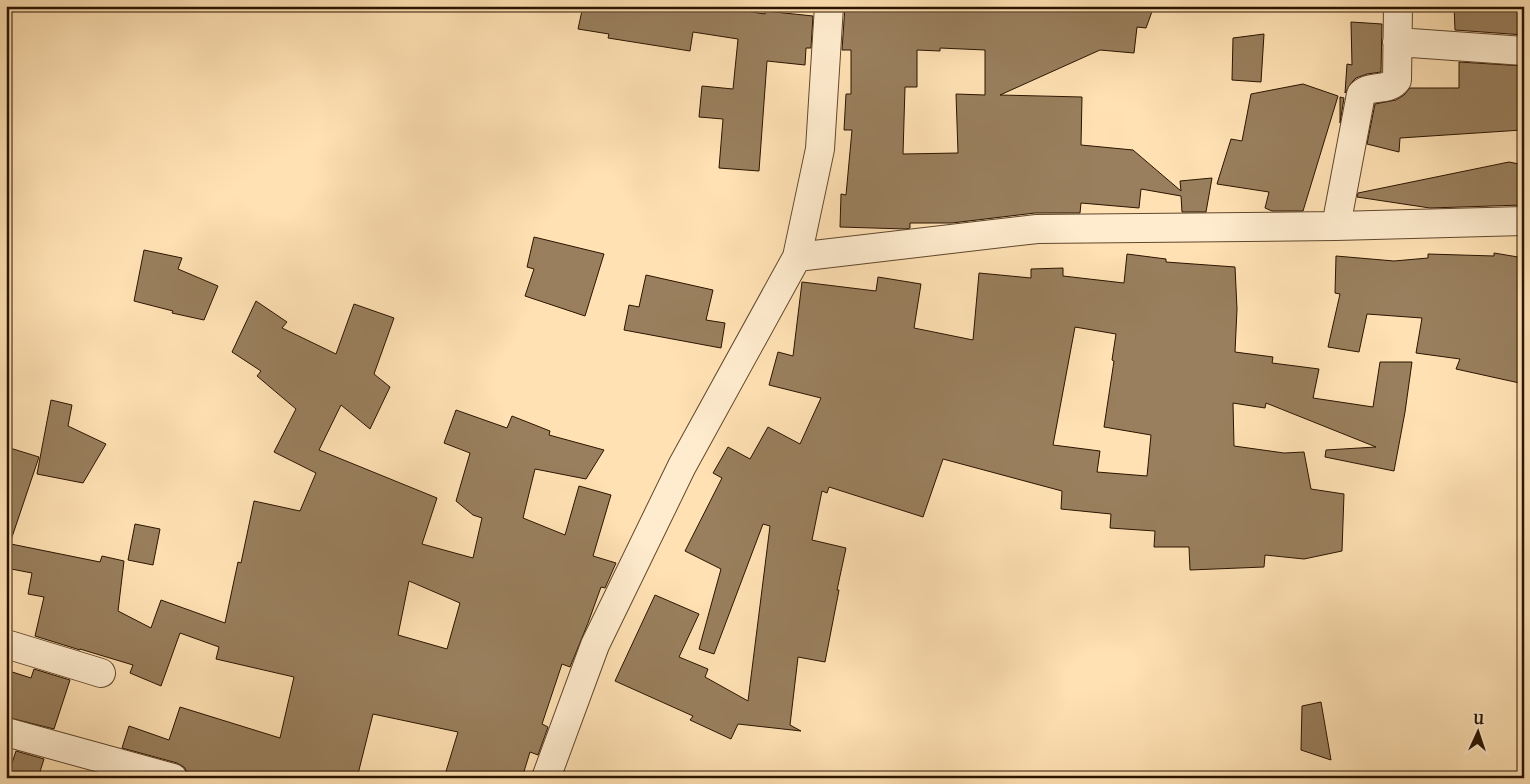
<svg xmlns="http://www.w3.org/2000/svg" width="1530" height="784" viewBox="0 0 1530 784" font-family="'IM FELL French Canon',serif">
  <style>
    .building { fill: #997f5d; stroke: #2b1400; fill-rule: evenodd }
    .lines { fill: none; stroke-linecap: round; stroke-linejoin: round }
    .minor-casing { stroke: #60472d; stroke-width: 30 }
    .minor { stroke: #ffecce; stroke-width: 28 }
  </style>
  <rect width="100%" height="100%" fill="#ffe1b3"/>
  <filter id="stains"><feTurbulence type="fractalNoise" baseFrequency=".004" numOctaves="4"/><feColorMatrix values="0 0 0 0 .2 0 0 0 0 .09 0 0 0 0 .02 0 0 0 .5 -.17"/></filter>
  <radialGradient id="worn" r=".72"><stop offset=".6" stop-color="#630" stop-opacity="0"/><stop offset="1" stop-color="#630" stop-opacity=".3"/></radialGradient>
  <!-- building -->
  <path class="building" d="M583,6H714L765,14V11L813,16L811,48H806L805,65L767,61L759,171L719,168L723,119L699,117L702,86L733,89L738,39L693,32L690,51L608,38L609,34L578,29Z
    M845,6H1154L1146,28L1137,27L1134,53L1100,50L1000,95L1082,97L1081,145L1133,150L1181,191L1180,181L1212,178L1206,212H1182L1181,196L1141,189L1139,208L1081,203L1080,213H1035L952,223H910V228L906,229L840,227L841,194L846,195L852,130H844L846,94H851V50H842ZM940,48L985,50V95L956,94L958,153L903,154L905,87H917V50L940,51Z
    M1454,6H1492V12L1524,7V35L1455,30Z
    M1351,22L1382,24L1381,72L1367,74L1356,78L1352,82L1345,93L1347,64L1352,65Z
    M1264,34L1261,82L1232,80L1233,38Z
    M1459,62L1524,66V82L1521,96L1522,130L1400,138L1399,152L1367,144L1375,104L1396,100L1404,95L1410,88H1459Z
    M1303,84L1338,96L1303,211H1272L1265,208L1269,192L1217,184L1231,139L1242,141L1251,94Z
    M1340,97L1344,98L1340,123Z
    M1509,162L1524,165V189L1522,205L1430,208L1357,197L1358,193Z
    M534,237L604,254L585,316L525,296L534,269L527,267Z
    M144,250L182,258L178,269L218,286L204,320L172,313L173,311L134,301Z
    M1494,253L1524,258V384L1456,369L1460,359L1416,353L1422,318L1367,314L1359,352L1328,347L1340,294L1335,293L1336,256L1394,261L1428,258V254L1494,256Z
    M1127,254L1166,259V262L1235,267L1237,309L1235,352L1273,357L1272,363L1319,369L1313,398L1373,407L1380,362H1412L1405,412L1394,471L1325,457L1326,450L1376,447L1266,403L1265,408L1233,403L1234,446L1284,453L1304,452L1311,489L1344,494L1342,551L1304,559L1265,555L1264,567L1190,570L1189,547H1154L1155,531L1110,528L1111,514L1061,509L1062,491L943,459L923,517L829,487L827,493L822,491L812,540L846,548L837,590H839L825,662L798,657L790,725L801,731L738,724L731,739L690,720L693,716L615,681L655,595L699,614L679,657L708,669L705,677L748,701L770,526L763,524L714,654L699,649L721,569L685,551L722,478L713,473L728,447L750,459L768,427L800,444L821,398L769,385L778,352L793,356L802,282L876,291L878,277L921,284L914,328L973,340L979,273L1031,278V269L1063,268V276L1124,283ZM1075,327L1116,334L1112,360L1114,361L1104,427L1151,435L1147,476L1097,472L1100,451L1053,445Z
    M646,275L713,290L706,320L725,323L721,348L624,330L629,305L639,307Z
    M256,301L287,322L282,328L336,354L354,304L394,318L374,374L390,387L370,429L341,405L319,450L437,498L422,544L473,558L482,518L473,515L456,501L470,453L444,443L456,410L507,428L512,416L550,431L549,435L604,450L586,479L535,469L523,518L565,535L579,486L611,495L593,556L616,563L605,588L601,587L588,623L570,667L562,664L542,724L548,727L538,755L530,752L522,778H444L458,732L373,714L357,778H207L187,772L184,767L177,763L122,748L129,726L169,740L180,707L280,738L294,677L216,659L219,647L180,633L161,686L130,673L133,665L80,649V650L35,636L44,597L28,594L32,573L6,568V543L100,562L102,556L124,561L118,611L151,628L161,600L225,623L238,562L241,563L254,501L300,511L316,473L274,452L296,409L257,376L261,371L232,352ZM409,581L460,603L447,649L398,635Z
    M51,400L72,405L68,426L106,444L83,483L37,474Z
    M10,448L39,457L10,543L6,542V464Z
    M135,524L160,529L153,565L128,560Z
    M34,669L70,680L54,729L6,717V670L31,678Z
    M1321,702L1331,760L1301,750L1302,706Z
    M16,751L44,759L38,778H7Z"/>
  <g class="lines">
    <defs>
      <path id="minor" d="M1397,42L1524,51
        M1336,226L1361,94C1372,84 1388,92 1397,80L1398,6
        M797,257L1037,229L1336,226L1524,221
        M6,644L101,673
        M6,732L173,778
        M546,778L595,645L682,466L797,257L820,149L829,6"/>
    </defs>
    <!-- minor casing -->
    <use href="#minor" class="minor-casing"/>
    <!-- minor -->
    <use href="#minor" class="minor"/>
  </g>
  <!-- margin -->
  <rect width="1530" height="784" fill="none" stroke="#ffe1b3" stroke-width="25"/>
  <rect x="8" y="8" width="1515" height="769" fill="none" stroke="#2b1400" stroke-width="2.5"/>
  <rect x="12" y="12" width="1505" height="759" fill="none" stroke="#2b1400"/>
  <!-- north arrow -->
  <g transform="translate(1478 732) rotate(3)" stroke="#ffecce" stroke-width="4" paint-order="stroke">
  <path d="M0-4L9 19L0 12L-9 19Z" fill="#2b1400"/>
  <text y="-8" font-size="14" font-weight="bold" text-anchor="middle" fill="#2b1400">U</text>
  </g>
  <rect width="100%" height="100%" filter="url(#stains)"/>
  <rect width="100%" height="100%" fill="url(#worn)"/>
</svg>
